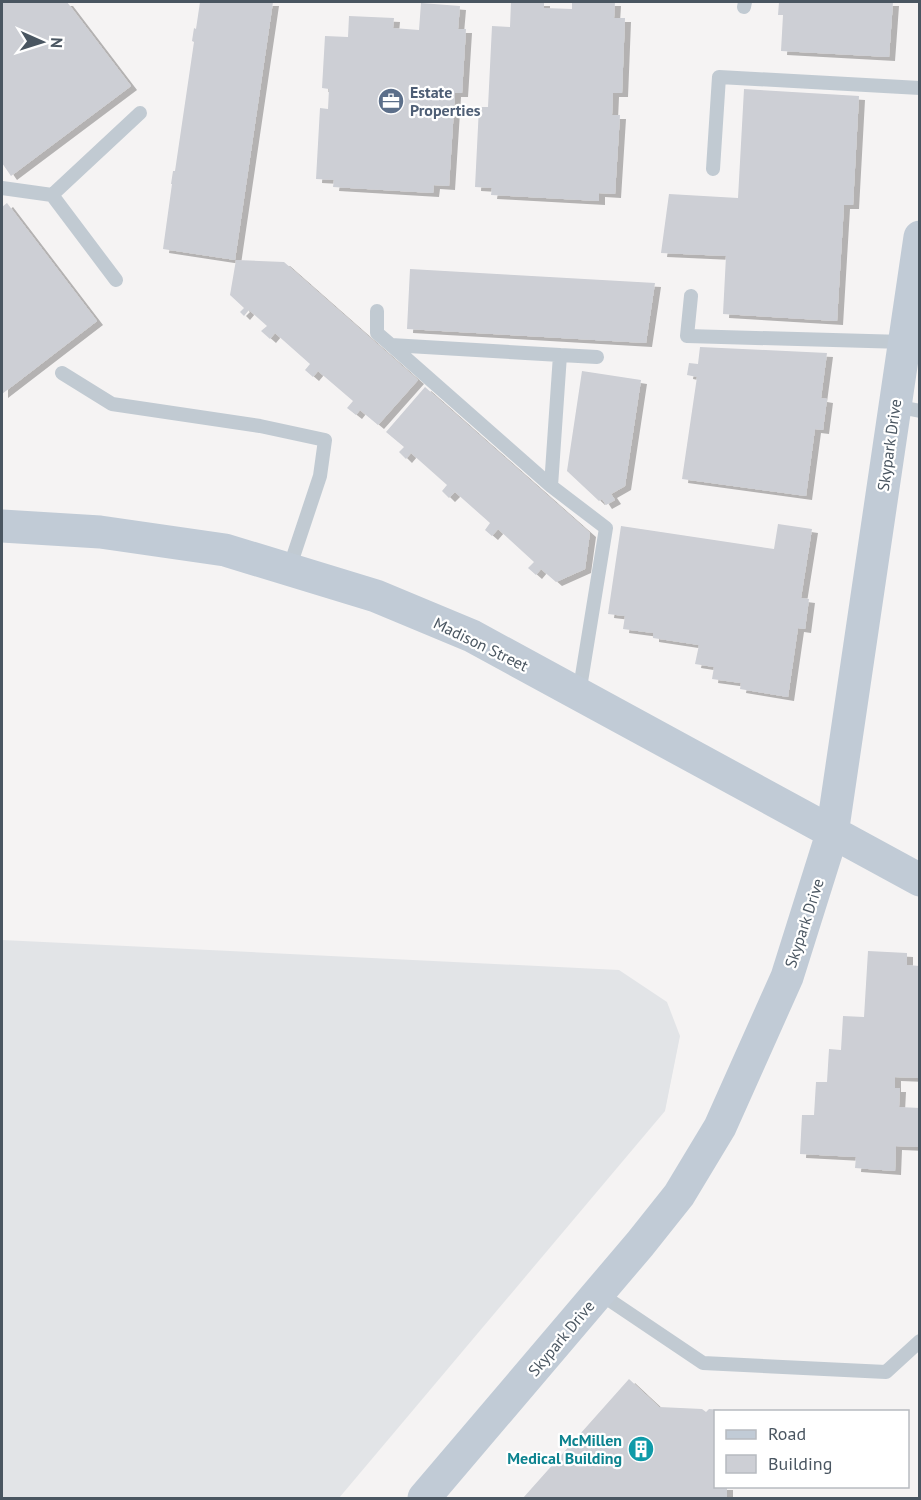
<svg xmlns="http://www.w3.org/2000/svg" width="921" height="1500" viewBox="0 0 921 1500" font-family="'PT Sans',sans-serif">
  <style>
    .airport { fill: #e2e4e7 }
    .building { fill: #cdcfd5; filter: url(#shadow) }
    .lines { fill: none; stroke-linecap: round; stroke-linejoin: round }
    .service { stroke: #c1cad2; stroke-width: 14 }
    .secondary { stroke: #c1cbd6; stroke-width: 33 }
    .labels { text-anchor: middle; stroke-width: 4.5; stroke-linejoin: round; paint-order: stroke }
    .service-label { font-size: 16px; font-weight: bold; fill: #4e5e75; stroke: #fff; text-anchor: start }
    .street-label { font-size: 16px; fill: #4a5661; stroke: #fff }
    .culture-label { font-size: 16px; font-weight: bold; fill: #0d838f; stroke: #fff; text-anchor: end }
  </style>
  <defs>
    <filter id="shadow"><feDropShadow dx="6" dy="4" stdDeviation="0" flood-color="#0004"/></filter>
  </defs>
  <rect width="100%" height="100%" fill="#f5f3f3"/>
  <!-- airport -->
  <path class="airport" d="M2,940L619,970L667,1002L680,1036L665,1111L339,1498H2Z"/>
  <!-- building -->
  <path class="building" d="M2,2H67L131,86L11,176L2,163Z
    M200,2H273L235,260L163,249L172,184H171L173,171H175L194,42L192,41L194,28L196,29Z
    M511,2H544V8L572,9V2H615L614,18H625L622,93H613L612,115H620L615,194L599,193V201L491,195L492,188L475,187L479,107H488L492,26L510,27Z
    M779,2H893L889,57L781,51L783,15H778Z
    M421,3L460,6L458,29H466L462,93H455L449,186L434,185L433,193L333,187L334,180L316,179L320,108L328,109L329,89L322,88L325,36L348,37L349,16L394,18L393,28L419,30Z
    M744,89L859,96L853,205H844L837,321L723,314L726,256L661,253L669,194L738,198Z
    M7,203L97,321L2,394V207Z
    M236,260L284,262L418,380L378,425L360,410L356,415L347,408L353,401L318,371L313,377L305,370L310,364L275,333L270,339L261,331L267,326L249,310L244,316L240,312L244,308L230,295Z
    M410,269L655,283L646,343L407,329Z
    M700,347L827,353L821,398L827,399L823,430L815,429L806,496L682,479L697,377L687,375L689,363L698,364Z
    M582,371L641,380L625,486L611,494L615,500L606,505L602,499L599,501L567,471Z
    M425,387L590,533L585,569L556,582L541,569L536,575L528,568L534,562L498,529L492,536L485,530L490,523L455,492L449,498L442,491L447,485L411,453L406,459L399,452L404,447L386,432Z
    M778,524L812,529L801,598L809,599L805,629L798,628L788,697L740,689L741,683L712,679L714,667L695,664L699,645L653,638V633L623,629L625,616L608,614L621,526L774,549Z
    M868,951L907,953V965L920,966V1078L895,1077V1088H900L899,1107L920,1108V1147L896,1146L895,1171L855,1168L856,1157L800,1154L802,1115H814L816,1082H827L829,1049L841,1050L843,1016L864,1017Z
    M629,1379L659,1407L702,1409L706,1412L709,1409L722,1410V1412H716V1486H727V1498H523Z"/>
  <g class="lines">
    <!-- service -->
    <path class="service" d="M744,7L745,2
      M713,169L719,77L920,88
      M2,188L52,195L140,113
      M52,195L116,280
      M691,296L687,336L904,342
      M377,311V333L391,345
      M560,355L597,357
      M62,373L112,404L260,426L325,440L320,476L289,569
      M895,406L920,411
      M551,486L560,355L391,345L551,486L606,528L579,694
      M599,1293L703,1363L886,1372L920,1341"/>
    <!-- secondary -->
    <path class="secondary" d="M2,526L100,532L225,550L376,596L472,636L920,880
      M424,1498L640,1244L679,1195L720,1127L787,977L832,834L920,237"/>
  </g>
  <!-- icons -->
  <defs>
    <symbol id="office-disc" viewBox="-11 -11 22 22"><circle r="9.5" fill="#5c6f8a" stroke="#fff"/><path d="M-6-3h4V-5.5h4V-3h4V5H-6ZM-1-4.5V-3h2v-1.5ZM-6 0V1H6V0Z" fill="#fff"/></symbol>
    <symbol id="building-disc" viewBox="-11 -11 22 22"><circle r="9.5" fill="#0f9aa8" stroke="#fff"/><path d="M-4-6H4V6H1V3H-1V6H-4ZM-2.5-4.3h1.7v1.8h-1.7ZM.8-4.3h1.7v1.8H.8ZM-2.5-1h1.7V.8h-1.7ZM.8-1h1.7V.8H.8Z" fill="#fff"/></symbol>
  </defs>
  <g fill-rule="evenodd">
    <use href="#office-disc" x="376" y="86" width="30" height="30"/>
    <use href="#building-disc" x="626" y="1434" width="30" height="30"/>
  </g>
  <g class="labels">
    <!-- service labels -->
    <g class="service-label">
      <text x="410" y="98">Estate<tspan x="410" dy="18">Properties</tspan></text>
    </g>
    <!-- street labels -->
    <g class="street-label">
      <text transform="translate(889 445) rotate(-82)" y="6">Skypark Drive</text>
      <text transform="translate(481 644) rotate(26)" y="6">Madison Street</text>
      <text transform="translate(804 923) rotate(-72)" y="6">Skypark Drive</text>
      <text transform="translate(561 1338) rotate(-50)" y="6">Skypark Drive</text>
    </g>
    <!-- culture labels -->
    <g class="culture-label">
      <text x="622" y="1446">McMillen<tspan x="622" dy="18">Medical Building</tspan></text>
    </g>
  </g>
  <!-- border -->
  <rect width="921" height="1500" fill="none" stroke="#4a5661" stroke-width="6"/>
  <!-- legend -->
  <rect x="714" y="1410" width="195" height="78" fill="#ffffff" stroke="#b7bbc0" stroke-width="1.5"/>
  <rect x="726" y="1430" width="30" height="9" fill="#c1cbd6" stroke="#b7bbc0" stroke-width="1.5"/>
  <text x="768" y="1440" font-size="18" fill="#4a5661">Road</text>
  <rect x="726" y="1455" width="30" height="18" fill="#cdcfd5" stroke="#b7bbc0" stroke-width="1.5"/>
  <text x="768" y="1470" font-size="18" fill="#4a5661">Building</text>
  <!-- north arrow -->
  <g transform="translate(42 42) rotate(93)" stroke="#ffffff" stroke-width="4.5" paint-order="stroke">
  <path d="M0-4.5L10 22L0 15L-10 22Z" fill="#4a5661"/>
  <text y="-9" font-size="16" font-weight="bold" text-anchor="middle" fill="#4a5661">N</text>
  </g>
</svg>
